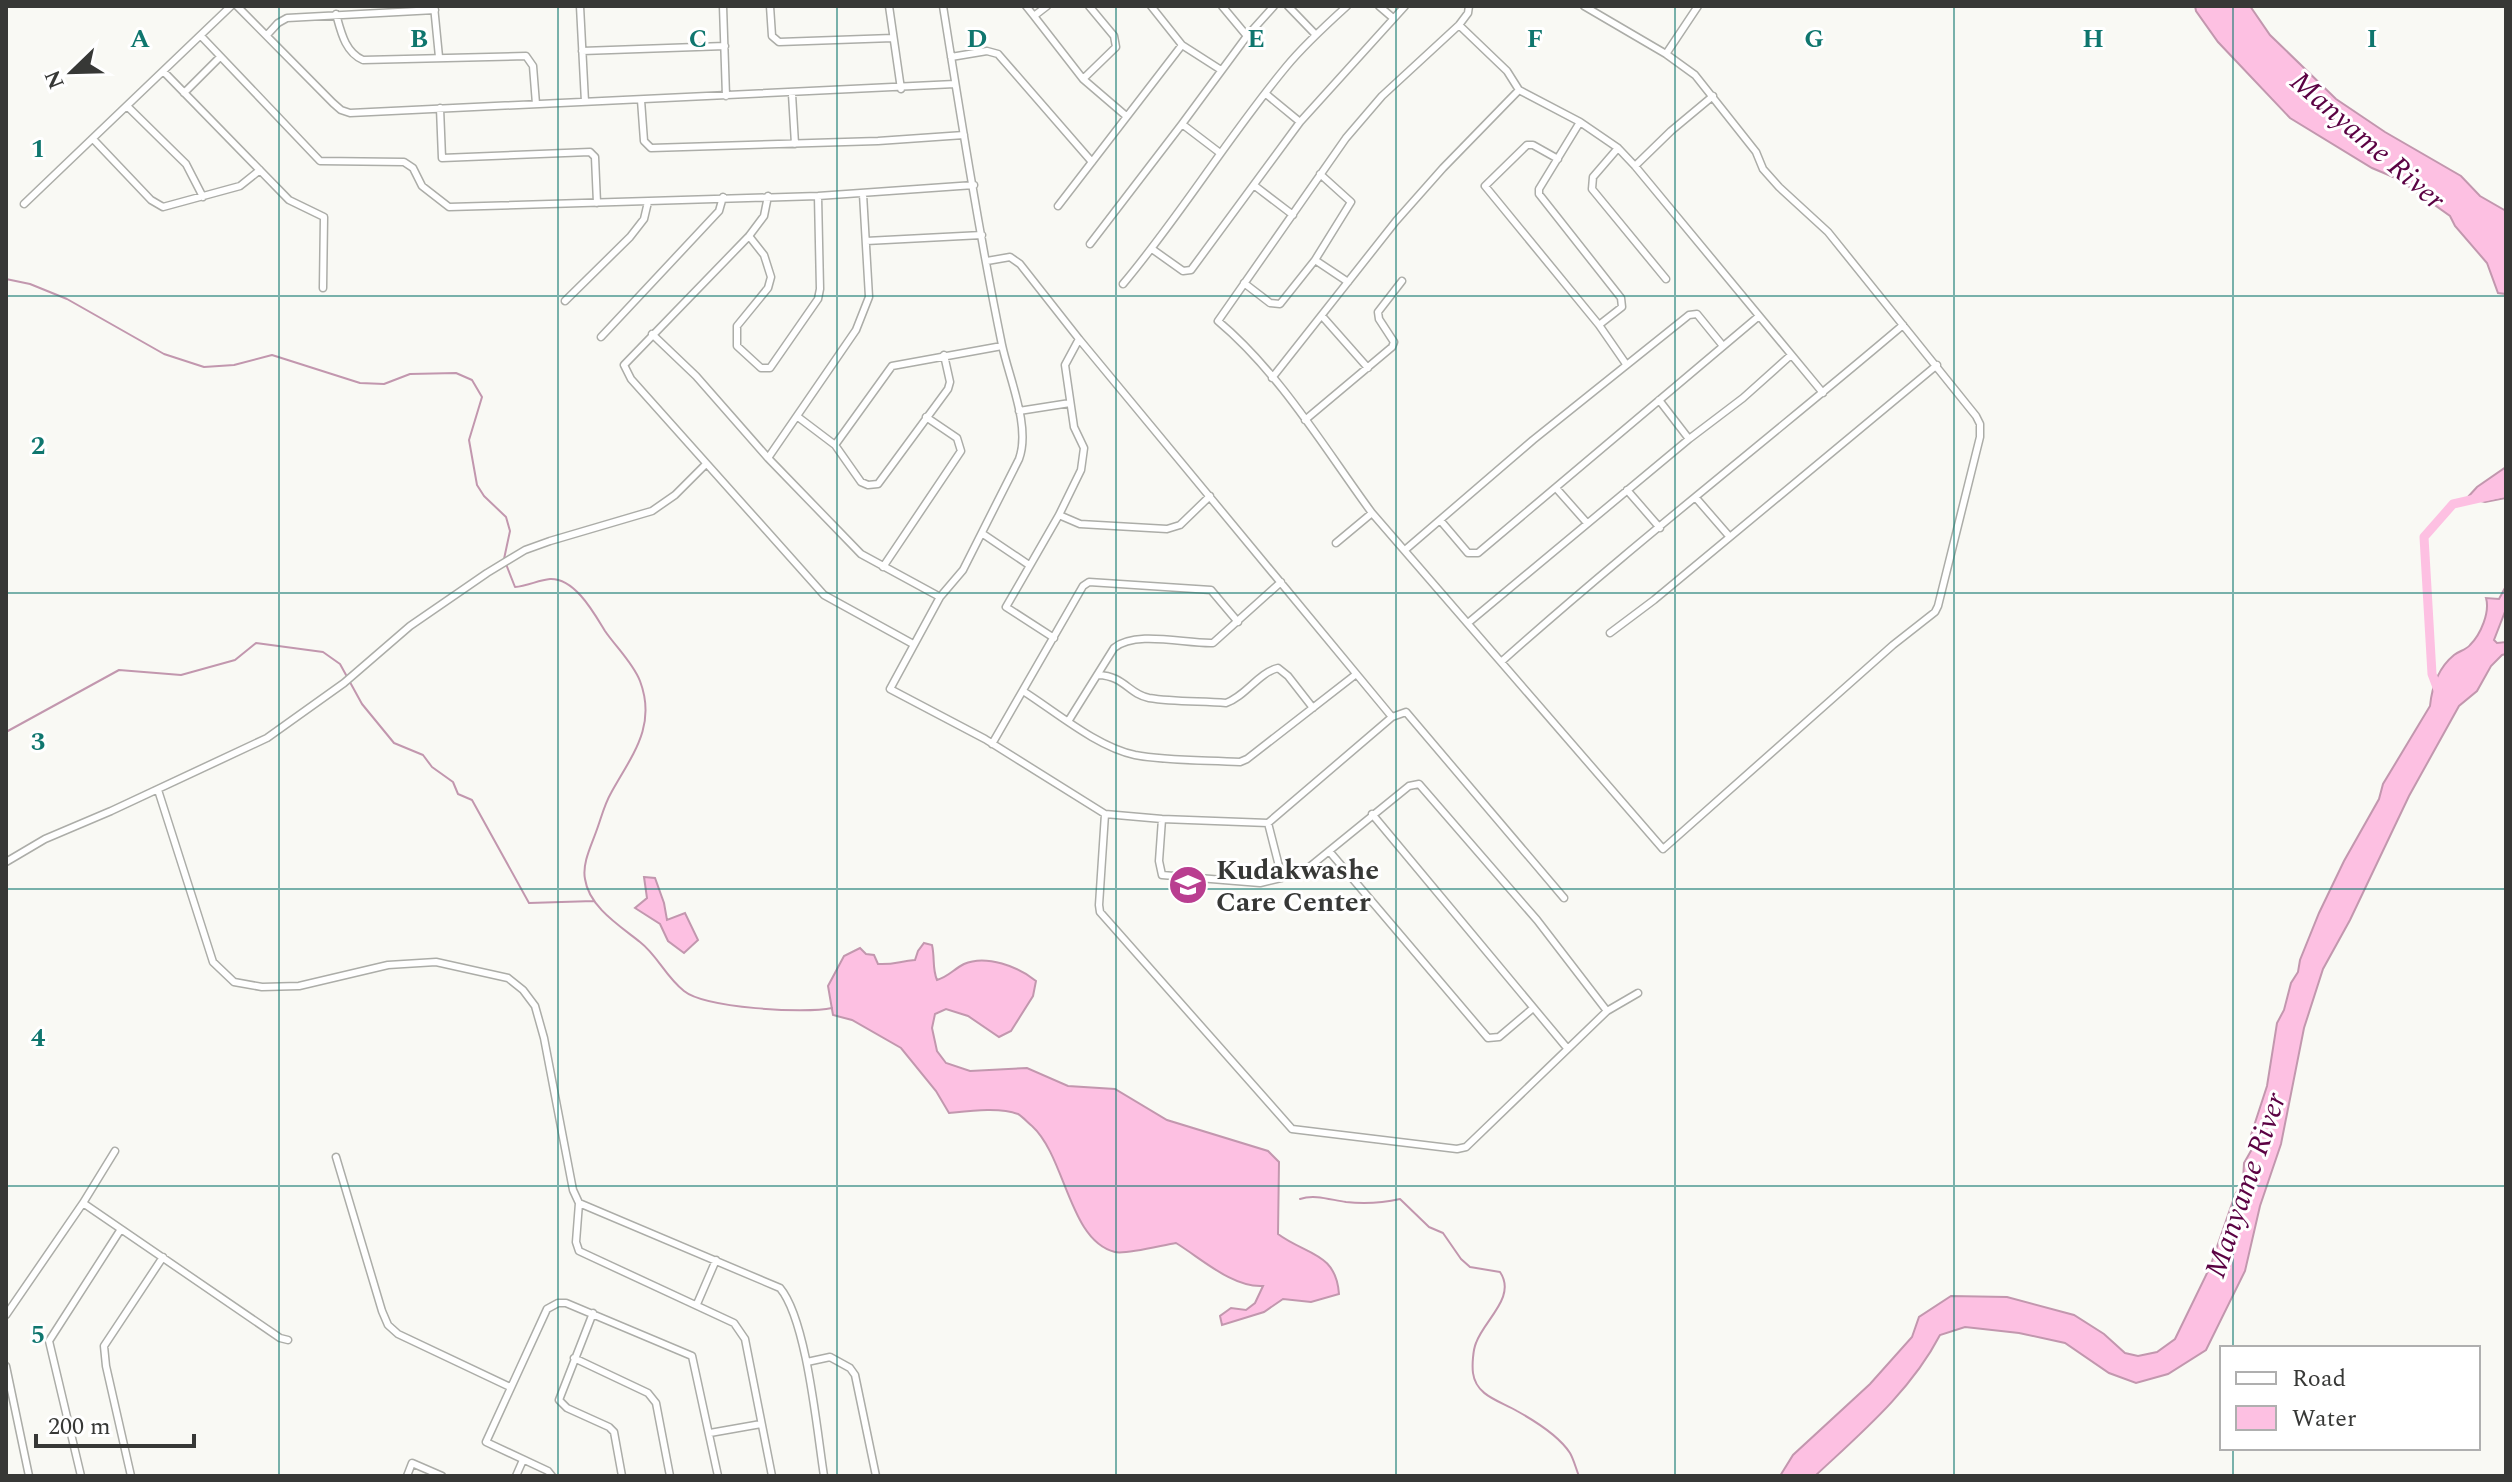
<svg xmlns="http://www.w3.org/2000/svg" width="2512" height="1482" viewBox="0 0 2512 1482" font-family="Spectral,serif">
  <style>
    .water { fill: #fdc0e2; stroke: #c297ae; stroke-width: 2 }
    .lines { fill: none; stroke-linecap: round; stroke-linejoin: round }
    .stream { stroke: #c297ae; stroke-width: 2 }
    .river { stroke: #fdc0e2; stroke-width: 9 }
    .minor-casing { stroke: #acada8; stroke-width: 9 }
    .minor { stroke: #fff; stroke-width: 6 }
    .grid { fill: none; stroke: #0f766e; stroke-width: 2; stroke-opacity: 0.55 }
    .labels { text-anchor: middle; stroke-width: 6; stroke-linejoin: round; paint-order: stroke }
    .poi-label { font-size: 28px; font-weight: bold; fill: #373836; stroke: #fff; text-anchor: start }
    .water-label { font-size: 30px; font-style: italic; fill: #5b0243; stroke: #fff }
    .grid-label { font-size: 26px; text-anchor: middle; font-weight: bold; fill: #0f766e; stroke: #fff; stroke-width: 6; stroke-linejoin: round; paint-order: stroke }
  </style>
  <rect width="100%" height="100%" fill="#f9f9f4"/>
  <!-- water -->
  <path class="water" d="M2195,6H2250L2270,35L2336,99L2385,132L2461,176L2480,196L2506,211V294L2498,293L2487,263L2455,226L2450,216L2398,179L2372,168L2290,118L2218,42L2196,11Z
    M2506,467V498L2485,502L2467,498L2477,487Z
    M2506,586V609L2494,640L2497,643L2506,642V654L2502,655L2491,666L2477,691L2459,706L2409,796L2350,920L2323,969L2304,1028L2281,1144L2260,1206L2245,1271L2206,1350L2168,1374L2136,1383L2109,1373L2065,1343L2019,1333L1965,1327L1940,1335C1911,1391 1861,1433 1815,1476H1780L1793,1455L1870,1384L1912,1337L1919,1317L1951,1296L2007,1297L2074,1315L2104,1334L2125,1353L2138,1356L2157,1352L2175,1339L2210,1267L2235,1195L2243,1181L2244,1163L2252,1149L2251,1135L2267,1086L2277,1023L2284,1010L2291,983L2298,972L2300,960L2319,913L2344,861L2379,799L2383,784L2430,706C2432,686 2438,668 2454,655C2459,651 2466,650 2470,645C2481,634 2490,612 2486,598L2499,599Z
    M644,877L655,878L664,903L667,920L685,913L698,940L684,953L668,941L660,924L635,908L647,898Z
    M924,943L932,945C935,958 932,968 937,980C948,977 954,969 964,964C986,954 1019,967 1036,981L1033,996L1011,1031L999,1037L968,1016L946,1009L935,1014L932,1028L937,1051L946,1063L970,1071L1027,1068L1068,1086L1115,1089L1167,1120L1268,1151L1279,1162L1278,1234C1306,1255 1336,1252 1339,1294L1311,1302L1283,1299L1264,1312L1222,1325L1220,1316L1231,1308L1246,1310L1255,1303L1263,1286C1233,1288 1202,1259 1176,1243C1163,1245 1125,1255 1115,1252C1069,1241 1066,1157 1032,1126C1028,1123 1022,1116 1018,1114C1000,1107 969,1111 949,1113L936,1091L901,1048L852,1020L833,1015L828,986L844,956L860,948L866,954L874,955L878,964C894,965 900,961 915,960L918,951Z"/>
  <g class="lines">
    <!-- stream -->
    <path class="stream" d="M6,279L30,284L67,299L164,354L204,367L234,365L272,355L360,383L384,384L410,374L456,373L472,380L482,397L469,440L477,485L484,496L506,517L510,531L504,559L515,587C527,586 539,580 550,579C575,578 594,613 605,631C616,647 633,663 640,681C657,726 632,755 611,793C604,805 601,819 596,832C591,846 582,864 585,879C589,907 620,926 640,942C658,956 665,976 684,991C705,1008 805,1014 832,1008
      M6,732L119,670L181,675L235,660L256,643L323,652L340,664L362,704L394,743L423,755L432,767L453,782L458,794L472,800L529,903L594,901
      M1300,1199C1315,1194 1331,1200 1346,1202C1365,1204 1382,1203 1400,1199L1429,1227L1443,1233L1461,1259L1470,1267L1500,1272C1517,1297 1484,1320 1476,1343C1473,1350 1472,1365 1473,1373C1476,1396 1500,1401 1517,1411C1535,1421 1559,1436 1570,1453C1574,1460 1576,1469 1579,1476"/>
    <!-- river -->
    <path class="river" d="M2438,690L2432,674L2424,537L2453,504L2506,492"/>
    <defs>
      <path id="minor" d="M237,6L333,103L341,110L350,113L955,84
        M434,6L439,57
        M580,6L585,102
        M723,6L726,96
        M770,6L772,36L779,42L893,38
        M889,6L901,89
        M943,6C961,119 979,233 1002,345C1009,378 1031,427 1019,459L963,570L940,597L890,689L985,739L1105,814L1162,819L1268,823L1392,717L1406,712L1564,898
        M1026,6L1034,16
        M1047,6L1034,16L1083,79L1125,115
        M1151,6L1182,45L1221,70
        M1222,6L1247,36
        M1288,6L1316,35
        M1379,6L1393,18
        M336,14C341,32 345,52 363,60L526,56L533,66L536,104
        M1459,25L1507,71L1519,90L1580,122L1618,148L1635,166L1823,393
        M267,35L278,23L287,18L435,10
        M201,36L320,161L404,162L413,168L422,186L449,207L818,196L974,185
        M582,51L725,46
        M1666,54L1698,6
        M951,57L987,51L998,54L1092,162
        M164,72L289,200L324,217L323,288
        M1083,79L1116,47L1114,36L1089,6
        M184,93L220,57
        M792,94L795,144
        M1266,94L1300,122
        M641,100L644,141L651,148L878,141L964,135
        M128,107L186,164L203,197
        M440,108L442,158L590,152L595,157L597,203
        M1580,122L1539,189V194L1621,298L1622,307L1599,325
        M93,139L151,200L163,207L240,186L260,170
        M1618,148L1593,177L1592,189L1666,279
        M1220,153L1182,124L1247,36L1274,6
        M1558,159L1533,145H1527L1485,186L1599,325L1626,364
        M1635,166L1671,131L1713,96
        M1255,186L1293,215
        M768,196L764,216L749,236L624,365L631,379L824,595L913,644
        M24,204L231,6
        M1058,206L1182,45
        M749,236L764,255L771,277L768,288L737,326V346L761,368H770L818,299L820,289L818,196
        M866,241L982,235
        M1090,244L1182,124
        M1152,249L1183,271L1191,270L1300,122L1405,6
        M1315,260L1348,282
        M987,261L1010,257L1020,264L1079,339L1392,717
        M1244,283L1270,303L1280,304L1315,260L1351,202L1320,174
        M1123,284C1181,215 1228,137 1286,67C1304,45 1326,25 1347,6
        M565,301L630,237L644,219L648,202
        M1322,316L1368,368
        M652,334L696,376L768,458L861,554L940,597
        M601,337L719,211L723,197
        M1272,378L1396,221L1443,168L1519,90
        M1659,400L1689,439
        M1019,411L1070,403
        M798,417L835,445L861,482L868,485L878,484L948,389L950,382L944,355
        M1305,420L1392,347L1394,342L1379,319L1378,312L1402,281
        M835,445L892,366L1002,346
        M768,458L856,330L869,297L863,194
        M1556,488L1587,523
        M1627,490L1660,528
        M1696,498L1729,536
        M1372,513C1325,449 1280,373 1218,321L1346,138L1382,96L1459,25L1468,13L1469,6
        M1059,515L1080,524L1167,529L1180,525L1210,496
        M1440,520L1468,553H1478L1759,316
        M983,534L1029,565
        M1336,543L1372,513L1663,849L1893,645L1935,612L1938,606L1980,437V424L1976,416L1828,232L1779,187L1763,169L1756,152L1695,75L1666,54L1584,6
        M1405,550L1533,440L1689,315L1697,314L1723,346
        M883,567L961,451L957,438L926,417
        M1468,623L1689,439L1743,398L1791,355
        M1610,633L1654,600L1937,365
        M1054,638L1006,607L1059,515L1081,470L1084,448L1074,427L1065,365L1079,339
        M1501,662C1632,545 1770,438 1903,325
        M1098,675C1125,676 1128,694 1149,698C1174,702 1201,701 1226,703C1246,696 1258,673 1278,668L1288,676L1313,708
        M1023,691C1056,712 1097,747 1135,755C1167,761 1206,760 1240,762L1247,759L1355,675
        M1069,720L1114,648C1136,630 1185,644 1213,643L1281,582
        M992,744L1083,586L1089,582L1211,590L1238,622
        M158,790L213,962L234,982L262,987L299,986L388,965L436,962L508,978L523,990L535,1006L544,1038L573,1190L579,1203L576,1242L579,1251L734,1323L745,1339L772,1476
        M1105,814L1099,905L1100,912L1292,1129L1457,1149L1466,1147L1607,1011
        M1372,814L1567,1048
        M1162,819L1159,861L1162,875L1260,883L1302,873L1409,786L1419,784L1537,920L1607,1011L1638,993
        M1268,823L1282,878
        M1329,851L1488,1038L1499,1037L1532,1009
        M6,862L45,839L111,811L267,738L344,683L410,626L487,573L525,550L550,541L652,511L675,495L705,465
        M336,1157L382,1311L388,1325L398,1334L510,1387
        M83,1203L280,1338L288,1340
        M579,1203L780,1288C807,1320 817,1432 824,1476
        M697,1304L716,1260
        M593,1313L559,1400L567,1408L609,1427L614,1432L622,1476
        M6,1315L83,1203L115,1151
        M574,1358L648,1393L656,1403L670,1476
        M807,1362L830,1357L850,1368L855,1375L876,1476
        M6,1366L29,1476
        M710,1433L761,1424
        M81,1476L49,1341L121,1229
        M131,1476L106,1366L104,1346L163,1257
        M407,1476L412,1463L442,1476
        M516,1476L523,1460
        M552,1476L548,1471L486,1442L547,1309L558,1303H566L692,1356L718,1476"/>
    </defs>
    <!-- minor casing -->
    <use href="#minor" class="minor-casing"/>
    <!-- minor -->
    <use href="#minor" class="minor"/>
  </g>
  <!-- grid -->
  <path class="grid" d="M279,6V1476M558,6V1476M837,6V1476M1116,6V1476M1396,6V1476M1675,6V1476M1954,6V1476M2233,6V1348M6,296H2506M6,593H2506M6,889H2506M6,1186H2506M2233,1448V1476"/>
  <!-- icons -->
  <defs>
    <symbol id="university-disc" viewBox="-11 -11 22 22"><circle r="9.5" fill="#b93e90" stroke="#fff"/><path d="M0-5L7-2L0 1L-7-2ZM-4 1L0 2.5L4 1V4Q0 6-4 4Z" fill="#fff"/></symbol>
  </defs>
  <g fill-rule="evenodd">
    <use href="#university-disc" x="1166" y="863" width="44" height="44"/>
  </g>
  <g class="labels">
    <!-- poi labels -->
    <g class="poi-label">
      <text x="1216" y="879">Kudakwashe<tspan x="1216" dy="32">Care Center</tspan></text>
    </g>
    <!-- water labels -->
    <g class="water-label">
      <text transform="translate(2368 140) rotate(41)" y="10">Manyame River</text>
      <text transform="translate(2245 1185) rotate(-71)" y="10">Manyame River</text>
    </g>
  </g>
  <g class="grid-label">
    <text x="140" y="47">A</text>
    <text x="419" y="47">B</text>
    <text x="698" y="47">C</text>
    <text x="977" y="47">D</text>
    <text x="1256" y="47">E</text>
    <text x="1535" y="47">F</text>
    <text x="1814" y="47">G</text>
    <text x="2093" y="47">H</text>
    <text x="2372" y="47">I</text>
    <text x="38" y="157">1</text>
    <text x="38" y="454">2</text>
    <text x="38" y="750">3</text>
    <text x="38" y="1046">4</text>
    <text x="38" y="1343">5</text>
  </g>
  <!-- border -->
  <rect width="2512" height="1482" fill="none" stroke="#373836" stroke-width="16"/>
  <!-- legend -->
  <rect x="2220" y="1346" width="260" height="104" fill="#ffffff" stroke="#afafaf" stroke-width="2"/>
  <rect x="2236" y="1372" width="40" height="12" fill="#ffffff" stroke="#afafaf" stroke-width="2"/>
  <text x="2292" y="1386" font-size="24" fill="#373836">Road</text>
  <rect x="2236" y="1406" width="40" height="24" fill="#fdc0e2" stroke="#afafaf" stroke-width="2"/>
  <text x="2292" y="1426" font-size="24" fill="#373836">Water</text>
  <!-- north arrow -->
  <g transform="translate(72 72) rotate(247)" stroke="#ffffff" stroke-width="6" paint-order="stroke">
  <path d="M0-6L14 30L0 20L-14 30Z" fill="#373836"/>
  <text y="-12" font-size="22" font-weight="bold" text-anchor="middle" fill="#373836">N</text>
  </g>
  <!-- scale -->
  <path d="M36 1434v12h158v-12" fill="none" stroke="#373836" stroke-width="4"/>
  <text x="48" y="1434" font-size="24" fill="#373836" stroke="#ffffff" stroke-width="6" paint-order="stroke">200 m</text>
</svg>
